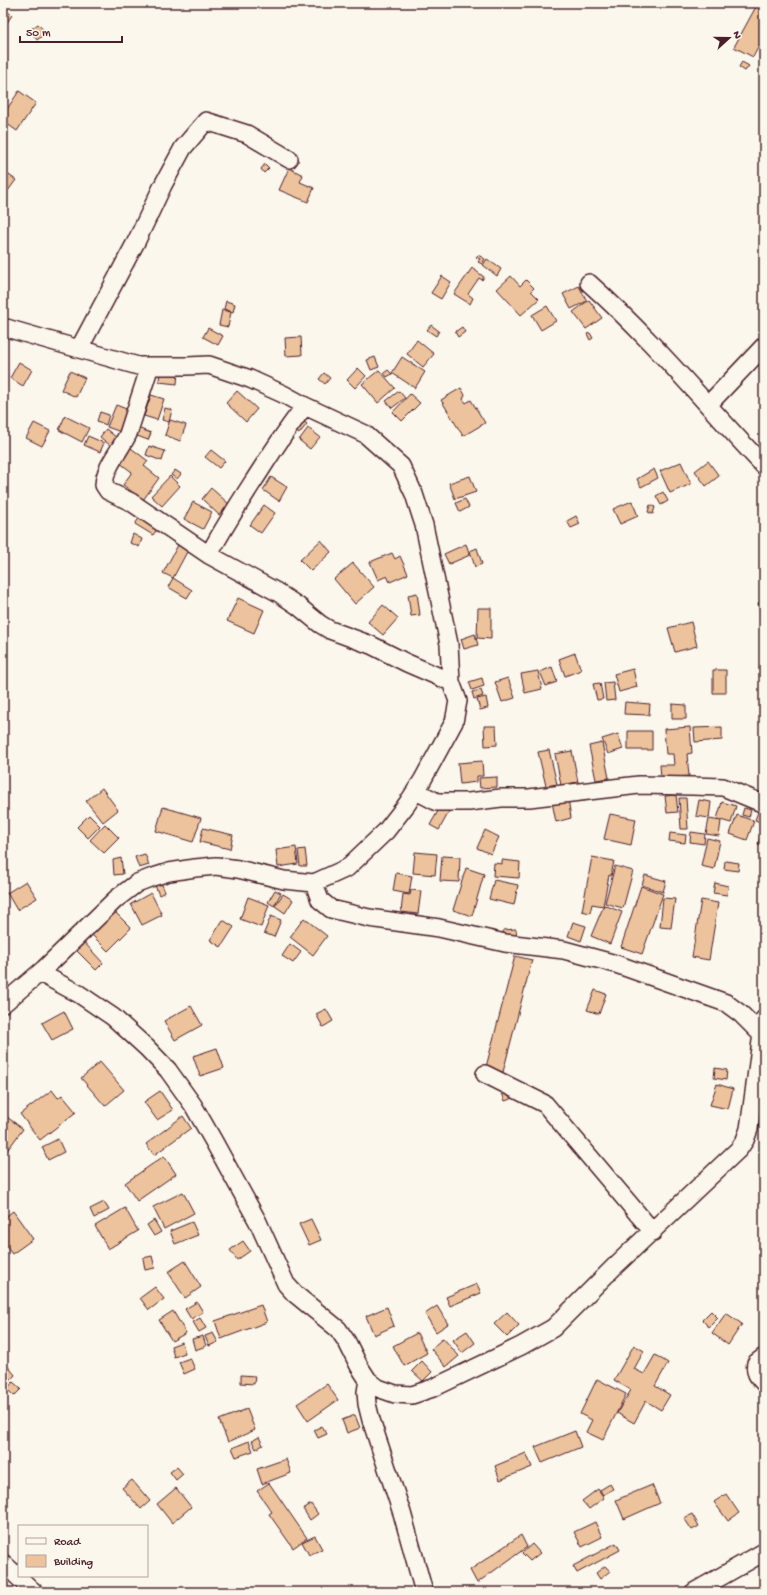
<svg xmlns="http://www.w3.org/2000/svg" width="767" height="1595" viewBox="0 0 767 1595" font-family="'Gochi Hand',sans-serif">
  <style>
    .building { fill: #edc39d; stroke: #4a1f2b }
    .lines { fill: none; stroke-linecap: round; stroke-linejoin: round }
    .minor-casing { stroke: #4a1f2b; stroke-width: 20 }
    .minor { stroke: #fbf7ec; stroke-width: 17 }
  </style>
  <rect width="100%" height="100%" fill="#fbf7ec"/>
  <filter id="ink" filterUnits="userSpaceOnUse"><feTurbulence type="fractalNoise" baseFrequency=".025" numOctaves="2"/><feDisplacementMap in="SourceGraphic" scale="8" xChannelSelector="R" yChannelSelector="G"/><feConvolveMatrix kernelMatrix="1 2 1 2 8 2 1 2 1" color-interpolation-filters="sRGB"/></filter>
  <g filter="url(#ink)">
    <!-- building -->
    <path class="building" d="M758,3H764V37L753,57L734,47Z
      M3,9L12,15L3,29Z
      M38,24L46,33L37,40L30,30Z
      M742,62L749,66L745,71L739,67Z
      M19,91L36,103L17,131L3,121V115Z
      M265,164L269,168L264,173L261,169Z
      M289,168L303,175L300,182L314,188L308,202L279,190Z
      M3,171L16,180L4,196L3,195Z
      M478,255L485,259L482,264L478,262L480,259L476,257Z
      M487,259L501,269L497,276L483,265Z
      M472,268L484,277L482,280L479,278L468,294L473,298L470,304L454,294Z
      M442,276L451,282L441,299L431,293Z
      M511,276L520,286L526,280L534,288L531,291L539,299L521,315L497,289Z
      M579,286L587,301L571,309L563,294Z
      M589,300L602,318L586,329L573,312Z
      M226,301L235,304L233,312L224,309Z
      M547,306L556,321L541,330L532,315Z
      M222,310L231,312L228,327L219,325Z
      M431,325L439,331L436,336L427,330Z
      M462,327L465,332L458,337L455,332Z
      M208,328L223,336L218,345L203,337Z
      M590,333L593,338L590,340L587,334Z
      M301,337L302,355L286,356L285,338Z
      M417,340L434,354L423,367L407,354Z
      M375,357L379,367L371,370L367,360Z
      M402,357L425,372L415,388L392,373Z
      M19,362L32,370L23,386L10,378Z
      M358,368L366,376L355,388L347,380Z
      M160,370L178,372L177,384L159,382Z
      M379,370L395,388L378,403L362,384Z
      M388,370L392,374L387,377L384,373Z
      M70,371L85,378L76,397L61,390Z
      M324,373L330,378L325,384L319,379Z
      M461,388L465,395L463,399L466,403L471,400L485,423L463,436L441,400Z
      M237,391L257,409L246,422L226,403Z
      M399,391L405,398L392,408L386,401Z
      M410,394L420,403L402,421L393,412Z
      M151,395L164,399L157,420L144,416Z
      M116,405L129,410L121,432L107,427Z
      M165,408L172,410L169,422L162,420Z
      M100,412L109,415L106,425L97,421Z
      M65,416L89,428L82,442L59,430Z
      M301,419L307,424L299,434L293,429Z
      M170,420L186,425L180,441L165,435Z
      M34,423L50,431L42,446L26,438Z
      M132,426L151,433L148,440L129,433Z
      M308,428L320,437L310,449L299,440Z
      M106,429L117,438L111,446L100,437Z
      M88,436L104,443L100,452L84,445Z
      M127,445L148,461L144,466L159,478L143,500L123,485L132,472L116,460Z
      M149,446L165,451L162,461L146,455Z
      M211,450L225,461L219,468L205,457Z
      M708,461L719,476L706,486L695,471Z
      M681,462L691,484L670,493L660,471Z
      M654,469L658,478L641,487L637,479Z
      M175,470L181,474L177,479L171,475Z
      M170,476L180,486L162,506L151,496Z
      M470,476L476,492L455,499L449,483Z
      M271,477L287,487L279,501L263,490Z
      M211,488L229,504L219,515L202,499Z
      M663,492L668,501L661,505L656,496Z
      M465,499L469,507L460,512L456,503Z
      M632,501L638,516L620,524L613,509Z
      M193,502L212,512L203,529L184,519Z
      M264,505L275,513L261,533L250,525Z
      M650,505L655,507L653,514L648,512Z
      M576,516L580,524L571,528L567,521Z
      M140,517L158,528L153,535L135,524Z
      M133,534L142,539L139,547L130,543Z
      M321,540L331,552L311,571L300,560Z
      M466,544L470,555L449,564L444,554Z
      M178,545L188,550L173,578L163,573Z
      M477,548L482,564L475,567L470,551Z
      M392,553L395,559L400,556L408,574L390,582L387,576L378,580L370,562Z
      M353,563L374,587L355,604L334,579Z
      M173,578L192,590L187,598L168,587Z
      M417,593L420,615L411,616L408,595Z
      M238,598L264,610L254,633L227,621Z
      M764,601V627L758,603Z
      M383,605L398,618L383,635L368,622Z
      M478,608H491V639L477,638Z
      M691,622L697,646L675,652L668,628Z
      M475,634L478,645L464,649L461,639Z
      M575,653L581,670L565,676L559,659Z
      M552,667L557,682L546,686L540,672Z
      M633,669L637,687L619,692L614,674Z
      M713,670H726V693H713Z
      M538,671L542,689L525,693L521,674Z
      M482,678L484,686L472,690L469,682Z
      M508,678L515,698L502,702L495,682Z
      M613,682L615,700L606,701L604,683Z
      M600,683L603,699L597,700L593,684Z
      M481,690L483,696L474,699L472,692Z
      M486,697L488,708L480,710L477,699Z
      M625,702L650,704L649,715L624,714Z
      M672,704L686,705V719H672Z
      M484,726H496L497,745L485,746Z
      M690,727L692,753L687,754L689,776L661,778L660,765H674L673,754H666L664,729Z
      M722,727V740L695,742L694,728Z
      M628,731H652V750H628Z
      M618,734L623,749L608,754L602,739Z
      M602,743L609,778L596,780L589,746Z
      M549,750L557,784L546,786L538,752Z
      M572,751L578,782L561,785L555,754Z
      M482,761L483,776H477V782L460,784L458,763Z
      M497,777V787L480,788L479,778Z
      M102,788L118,810L103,822L86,801Z
      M676,795L678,812L667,813L665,796Z
      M568,798L571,818L556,822L552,802Z
      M679,798H686L688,829H681Z
      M699,800L711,802L709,818L696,816Z
      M722,802L736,806L731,823L717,819Z
      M441,806L450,810L439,830L430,825Z
      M163,807L201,818L193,842L156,831Z
      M744,808L751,810L749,817L742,815Z
      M758,812L764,815L763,823L755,820Z
      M610,814L636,819L631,845L604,839Z
      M89,815L100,826L88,838L77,827Z
      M737,815L754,821L747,840L730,834Z
      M709,819L721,821L719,836L706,834Z
      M105,824L119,838L104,853L90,840Z
      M764,824V846L758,844Z
      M203,828L233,835L230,849L200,842Z
      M485,830L499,837L491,854L477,848Z
      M691,832L705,834L704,844L690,842Z
      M670,833L686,835L685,843L669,841Z
      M707,838L720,841L714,869L701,866Z
      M296,847L298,864L278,867L276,850Z
      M305,849L307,866H300L298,850Z
      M415,852L437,854L435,875L413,873Z
      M145,854L149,865L139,868L135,857Z
      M442,856L460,857L459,882L440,881Z
      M592,857L614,861L611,876L609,875L603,906L592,904L590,913L582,911Z
      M121,858L123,874L114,875L113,860Z
      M502,860L520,862L519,878L493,876L494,863L502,864Z
      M725,861L739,863L738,871L724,869Z
      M615,866L633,871L623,908L605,903Z
      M466,868L484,874L472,916L453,910Z
      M396,873L412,876L409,894L393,891Z
      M645,875L666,881L663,892L642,885Z
      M160,880L165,892L159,895L154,883Z
      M494,880L518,885L514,905L489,899Z
      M26,881L37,898L17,910L7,893Z
      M715,883L728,886L727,895L713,893Z
      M641,886L663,894L642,954L621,947Z
      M275,890L281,893L274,906L268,902Z
      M411,890L421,891L418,914L401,912L403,894L410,895Z
      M151,893L162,915L142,925L131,904Z
      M283,894L293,900L285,913L275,906Z
      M248,897L269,905L261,927L240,919Z
      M663,898L675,899L671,928L660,927Z
      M701,900L718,903L709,960L692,957Z
      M604,905L622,912L610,944L591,936Z
      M115,912L131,928L108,951L92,935Z
      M271,916L281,920L274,937L264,933Z
      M304,918L327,936L313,955L290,937Z
      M223,920L234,927L221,947L210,940Z
      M573,922L586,926L581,941L568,936Z
      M516,929L517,938L504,940L503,930Z
      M81,939L103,963L96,970L73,947Z
      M290,944L301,952L293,963L282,956Z
      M515,956L532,960L503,1072L486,1067Z
      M595,990L606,994L599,1014L587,1010Z
      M191,1006L202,1025L175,1040L164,1021Z
      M326,1009L333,1021L323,1027L316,1014Z
      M64,1011L73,1029L52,1040L42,1023Z
      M217,1048L224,1068L200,1076L193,1056Z
      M3,1056L9,1067L3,1070Z
      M100,1062L124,1090L105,1106L81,1078Z
      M715,1068L727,1070L726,1080L714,1078Z
      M717,1084L733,1089L728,1109L710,1105Z
      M513,1089L516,1097L505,1101L502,1093Z
      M52,1090L58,1098L62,1095L76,1112L40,1140L20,1114Z
      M160,1091L173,1110L157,1120L144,1102Z
      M183,1116L191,1128L154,1155L146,1144Z
      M7,1117L23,1129L3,1156V1123Z
      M58,1139L64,1152L48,1160L42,1147Z
      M164,1156L176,1174L137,1201L125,1183Z
      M183,1192L194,1213L164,1229L153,1207Z
      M104,1202L109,1210L94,1218L90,1209Z
      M125,1208L138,1231L108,1249L95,1226Z
      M13,1211L33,1239L12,1254L3,1242V1219Z
      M311,1219L321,1240L309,1245L299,1224Z
      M154,1220L161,1232L154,1236L147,1225Z
      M192,1222L198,1235L175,1244L170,1231Z
      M243,1241L250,1251L237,1260L230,1250Z
      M152,1256L155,1268L145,1270L143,1258Z
      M185,1261L201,1287L185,1298L168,1272Z
      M477,1284L481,1293L450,1306L446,1297Z
      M155,1287L164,1299L149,1310L140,1298Z
      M197,1302L203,1312L191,1319L185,1309Z
      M261,1305L267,1322L221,1339L215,1321Z
      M437,1306L448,1324L436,1332L425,1314Z
      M387,1307L394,1326L374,1335L366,1316Z
      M173,1311L186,1333L172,1341L159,1320Z
      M711,1311L718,1318L709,1327L702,1320Z
      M507,1312L519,1325L507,1337L494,1324Z
      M726,1313L742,1324L728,1345L712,1333Z
      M200,1318L206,1328L199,1332L193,1322Z
      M467,1331L475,1343L462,1353L453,1340Z
      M213,1333L218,1342L209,1346L205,1336Z
      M417,1333L427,1353L404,1366L393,1346Z
      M203,1336L206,1346L195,1350L192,1339Z
      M443,1338L459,1356L446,1367L431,1349Z
      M182,1342L185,1353L174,1357L171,1346Z
      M634,1345L644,1351L634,1369L644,1374L655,1355L668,1363L655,1386L670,1395L661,1410L646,1401L634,1423L617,1413L631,1390L614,1380Z
      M190,1358L195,1369L184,1374L179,1362Z
      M422,1361L432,1372L423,1381L412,1371Z
      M6,1364L15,1375L7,1383L3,1378V1367Z
      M241,1375L255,1376L254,1384L241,1383Z
      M597,1379L626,1394L603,1440L586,1432L592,1420L580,1414Z
      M13,1382L21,1389L14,1396L7,1389Z
      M327,1384L338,1400L308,1421L297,1404Z
      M247,1409L255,1430L228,1442L219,1420Z
      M355,1415L360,1428L347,1433L342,1420Z
      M322,1426L327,1434L318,1438L314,1430Z
      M575,1431L581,1447L542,1463L535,1447Z
      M259,1437L263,1445L256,1449L252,1441Z
      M249,1441L253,1451L236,1457L232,1448Z
      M526,1453L532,1467L500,1480L495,1466Z
      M286,1459L291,1473L262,1484L257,1469Z
      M177,1467L183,1474L176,1480L170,1472Z
      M132,1480L150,1501L141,1509L122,1488Z
      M269,1483L307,1538L293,1548L269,1514L272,1512L257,1491Z
      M610,1484L613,1489L603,1495L600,1490Z
      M652,1485L660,1503L624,1519L616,1500Z
      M176,1488L191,1507L172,1523L157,1504Z
      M598,1489L604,1498L589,1509L582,1501Z
      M726,1494L739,1513L728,1521L714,1502Z
      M311,1504L318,1514L310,1520L303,1509Z
      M692,1514L699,1526L692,1530L684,1518Z
      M595,1522L602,1537L582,1547L574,1532Z
      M521,1535L527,1547L477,1583L470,1570Z
      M315,1536L322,1549L309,1555L302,1542Z
      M616,1543L620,1550L577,1573L573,1566Z
      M532,1544L540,1553L530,1561L522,1553Z
      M605,1566L610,1571L600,1579L596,1573Z"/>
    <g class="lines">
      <defs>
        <path id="minor" d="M589,283C652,339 706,405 764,466
          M3,327L138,366H187L209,365L250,379L283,394L305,406L365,434L401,466L414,494L424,525L449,644L451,682L458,701L454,722L422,781L407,804L386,831L347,868L314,883L284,880L238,869L216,866L195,868L169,872L150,878L137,883L116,899L44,969L3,1004
          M79,349L137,240L163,185L183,148L206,121L247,134L289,159
          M150,366L128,434C120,451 105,466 104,485L108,491L131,502L209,555L277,592L298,606L320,624L330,630L371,645L407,663L451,682
          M708,405L764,346
          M209,555C224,526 242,499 260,471C274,449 288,427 305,406
          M416,791L437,802H469L501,798H529L639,785L692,786L723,787L764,804
          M314,883L320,900L331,909L369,918L439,928L505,943L564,950L616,964L726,1003L741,1014L762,1035
          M40,973L79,994L113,1017L147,1048L168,1070L193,1105L213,1140L258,1222L286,1284L295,1294L338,1329L347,1342L359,1366L368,1380L378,1388L395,1394L412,1395L433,1388L521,1346L553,1328L614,1267L739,1149L745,1140L749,1129L764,1019
          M485,1074L545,1104L653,1232
          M764,1357L756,1363C754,1372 758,1377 764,1383
          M368,1380L366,1392L367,1404L371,1420L402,1513L424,1592
          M3,1563L34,1592
          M694,1592L764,1552"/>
      </defs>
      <!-- minor casing -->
      <use href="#minor" class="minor-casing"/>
      <!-- minor -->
      <use href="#minor" class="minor"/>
    </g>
  </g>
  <!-- margin -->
  <rect width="767" height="1595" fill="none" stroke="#fbf7ec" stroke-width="16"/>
  <rect x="8" y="8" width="751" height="1579" fill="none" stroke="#4a1f2b" stroke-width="1.5" filter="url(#ink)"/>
  <!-- legend -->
  <rect x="18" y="1525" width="130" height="52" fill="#fbf7ec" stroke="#b4a19f"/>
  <rect x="26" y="1538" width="20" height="6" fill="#fbf7ec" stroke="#b4a19f"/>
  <text x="54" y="1545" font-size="12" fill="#4a1f2b">Road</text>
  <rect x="26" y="1555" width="20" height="12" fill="#edc39d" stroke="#b4a19f"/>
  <text x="54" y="1565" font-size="12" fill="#4a1f2b">Building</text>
  <!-- north arrow -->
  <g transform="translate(729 38) rotate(69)" stroke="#fbf7ec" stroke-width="3" paint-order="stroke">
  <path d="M0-3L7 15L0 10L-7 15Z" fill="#4a1f2b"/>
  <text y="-6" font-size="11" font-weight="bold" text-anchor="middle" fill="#4a1f2b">N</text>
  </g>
  <!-- scale -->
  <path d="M20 36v6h102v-6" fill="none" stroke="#4a1f2b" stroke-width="2"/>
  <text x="26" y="36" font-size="12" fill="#4a1f2b" stroke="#fbf7ec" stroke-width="3" paint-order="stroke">50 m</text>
</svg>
